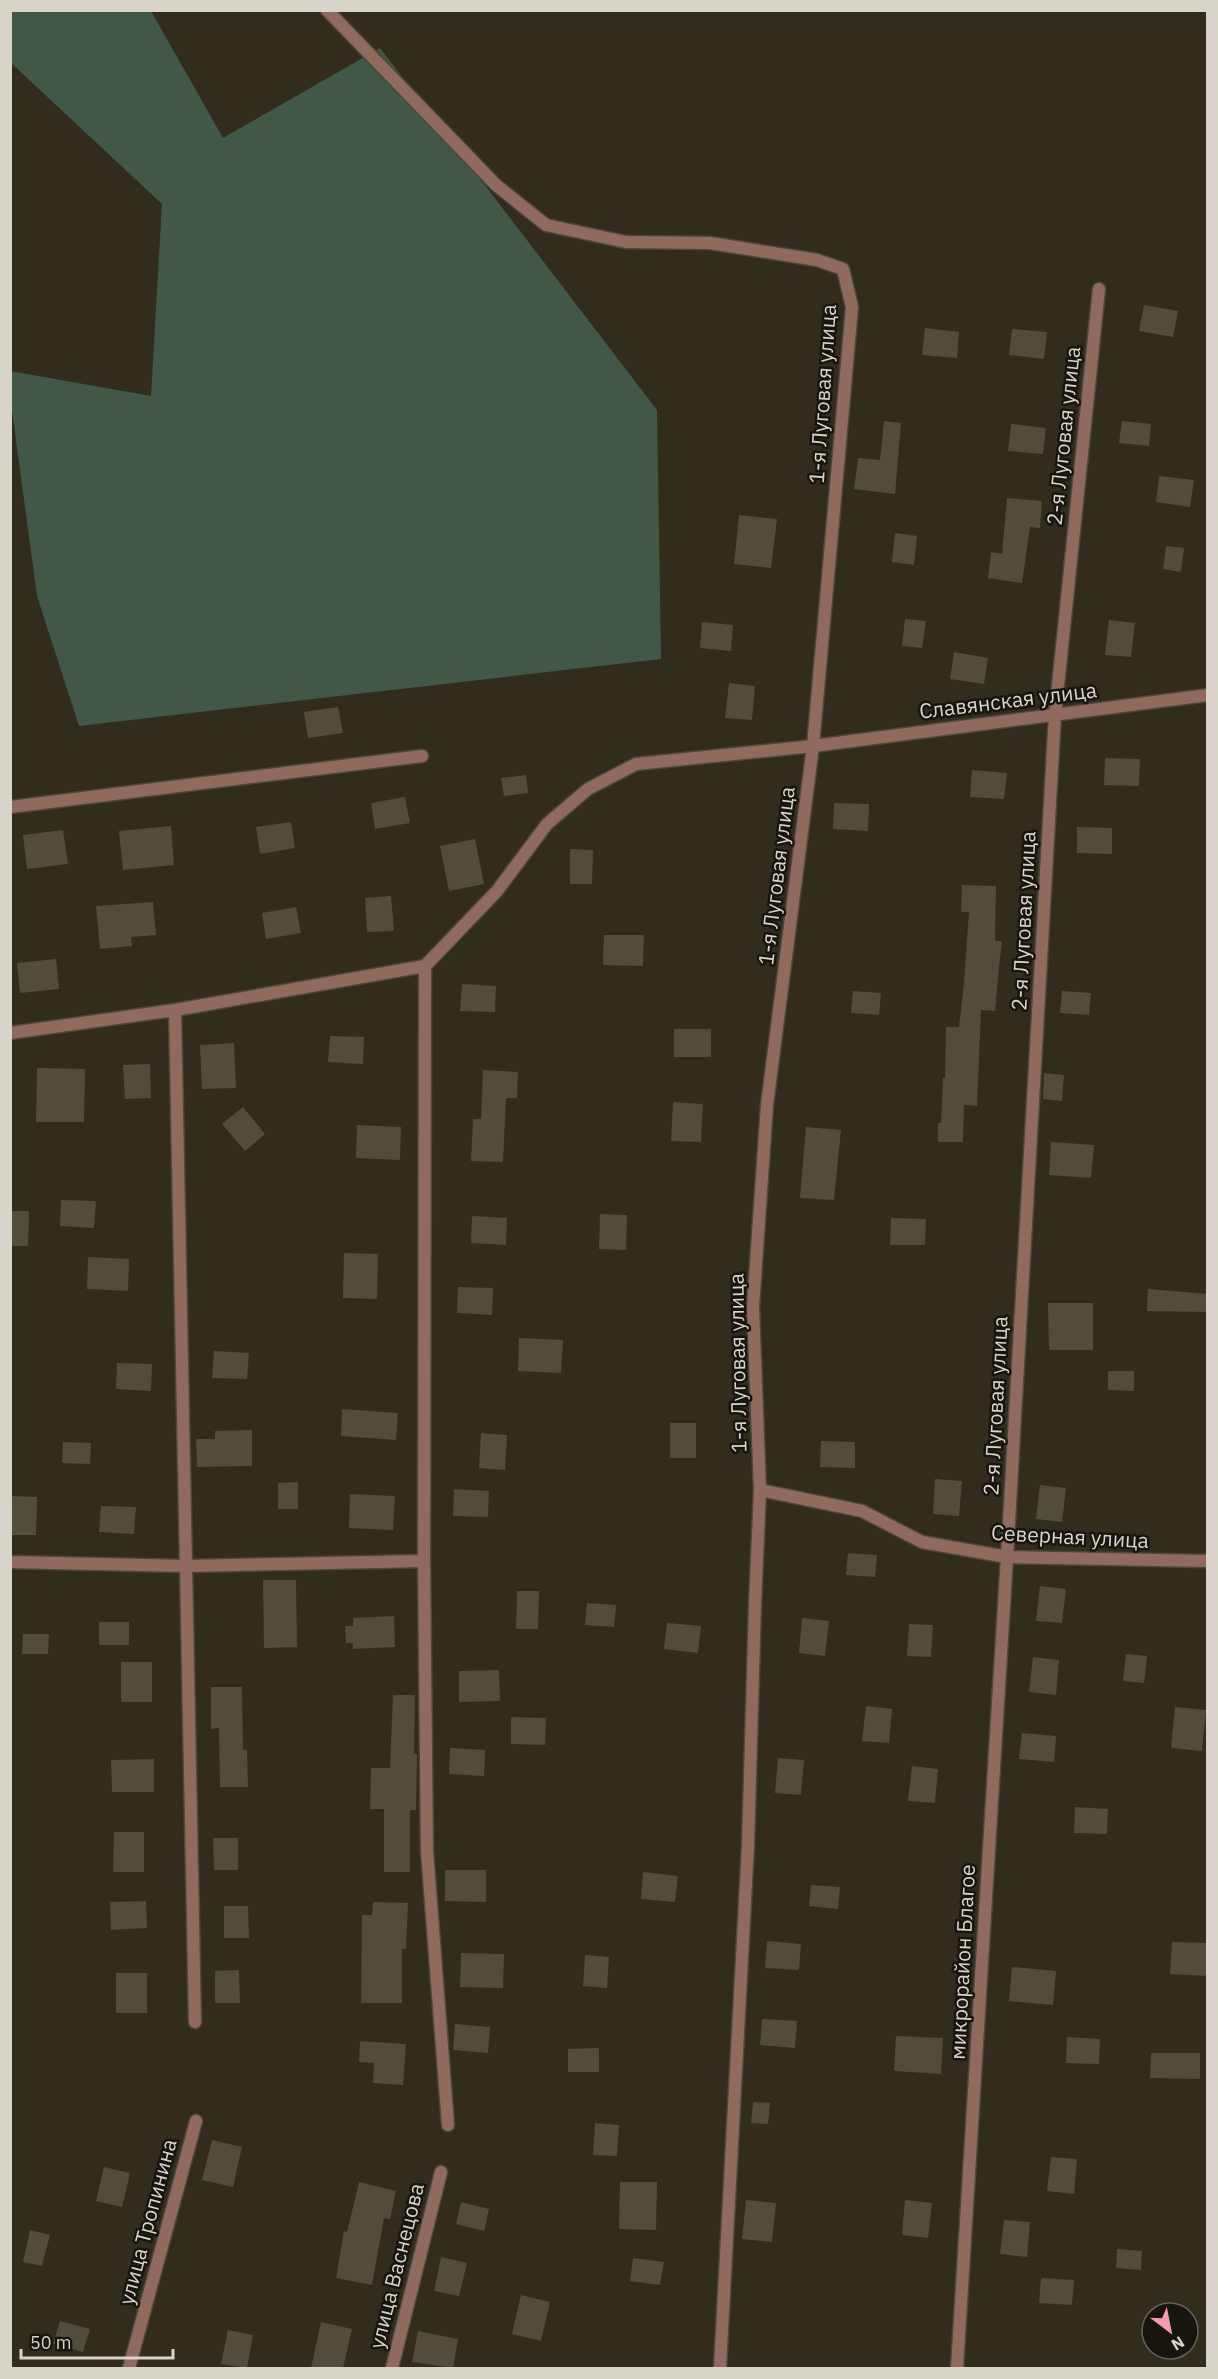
<svg xmlns="http://www.w3.org/2000/svg" width="1218" height="2379" viewBox="0 0 1218 2379" font-family="'IBM Plex Sans',sans-serif">
  <style>
    .green { fill: #415846 }
    .building { fill: #524c3b }
    .lines { fill: none; stroke-linecap: round; stroke-linejoin: round }
    .street-casing { stroke: #4d4739; stroke-width: 15 }
    .street { stroke: #906a5e; stroke-width: 12 }
    .labels { text-anchor: middle; stroke-width: 5; stroke-linejoin: round; paint-order: stroke }
    .street-label { font-size: 21px; fill: #d8d4ca; stroke: #17150e }
  </style>
  <rect width="100%" height="100%" fill="#322c1d"/>
  <!-- green -->
  <path class="green" d="M11,11H151L223,138L380,48L657,410L661,659L79,726L37,596L11,403L10,371L151,396L162,204L11,63Z"/>
  <!-- building -->
  <path class="building" d="M1144,305L1178,311L1173,337L1139,331Z
    M925,328L959,332L957,358L922,355Z
    M1012,329L1047,332L1044,359L1009,355Z
    M884,421L901,423L895,494L854,489L858,458L880,460Z
    M1122,421L1151,424L1149,446L1119,443Z
    M1011,424L1046,428L1043,454L1008,451Z
    M1159,476L1194,480L1190,507L1156,502Z
    M1007,498L1042,501L1040,528L1030,527L1022,583L988,578L991,552L1002,554Z
    M739,515L777,519L771,568L734,564Z
    M895,533L917,536L914,565L892,562Z
    M1166,546L1184,548L1181,572L1163,569Z
    M905,619L926,621L922,648L902,646Z
    M1109,620L1135,623L1131,657L1105,655Z
    M702,622L733,625L731,651L700,648Z
    M954,652L988,658L984,684L950,679Z
    M729,683L755,686L752,720L725,718Z
    M338,707L343,733L308,738L304,712Z
    M1105,758L1140,759L1139,786L1104,785Z
    M972,770L1007,773L1004,799L970,797Z
    M526,775L528,793L504,796L501,778Z
    M405,797L410,823L375,829L371,803Z
    M834,803L869,804L868,831L833,829Z
    M291,822L295,848L260,854L256,827Z
    M171,826L174,865L123,870L119,831Z
    M1077,827L1112,828V854L1077,853Z
    M63,830L68,864L27,869L23,835Z
    M475,839L484,884L449,891L440,846Z
    M570,849L593,850L592,884H570Z
    M962,885L996,886L995,941H1002L999,967L995,1011L981,1010L977,1106L964,1105L963,1142H938V1123H941L943,1078H945L946,1027H959L964,982L969,912H961Z
    M391,896L394,931L367,932L365,898Z
    M153,902L156,935L131,937L132,946L100,949L96,906Z
    M296,907L301,933L266,939L262,913Z
    M604,935H644L643,966L603,965Z
    M56,959L59,989L20,993L17,963Z
    M462,984L496,986L495,1012L460,1011Z
    M853,991L881,993L879,1015L851,1013Z
    M1062,991L1091,993L1089,1015L1060,1013Z
    M674,1029H711V1057H674Z
    M330,1036L364,1037L363,1064L328,1062Z
    M234,1043L236,1088L202,1089L200,1045Z
    M150,1064L151,1098L125,1099L123,1065Z
    M37,1068L85,1069L84,1122H36Z
    M483,1070L518,1072L517,1098H506L503,1162L471,1161L473,1119H481Z
    M1044,1073L1064,1075L1062,1101L1043,1099Z
    M673,1102L703,1104L701,1142L671,1141Z
    M243,1107L265,1134L245,1151L222,1124Z
    M357,1125L401,1127L400,1160L356,1158Z
    M806,1127L841,1130L834,1200L800,1198Z
    M1051,1142L1094,1145L1091,1178L1049,1175Z
    M61,1200L96,1201L94,1228L60,1226Z
    M10,1211H29L28,1246H10Z
    M600,1214L627,1215L626,1250L599,1249Z
    M472,1216L507,1218L506,1245L471,1243Z
    M891,1218L926,1219L925,1245H890Z
    M344,1253L378,1254L377,1299L343,1298Z
    M88,1257L129,1259L128,1291L87,1289Z
    M458,1287L493,1288L492,1315L457,1313Z
    M1148,1289L1208,1294V1312L1147,1311Z
    M1048,1303H1093V1350H1049Z
    M519,1338L563,1340L561,1373L518,1371Z
    M214,1351L249,1353L247,1379L212,1378Z
    M117,1363L152,1364L151,1391L116,1389Z
    M1108,1371H1134V1391L1108,1390Z
    M342,1409L398,1413L396,1440L341,1436Z
    M670,1423H696V1458H670Z
    M252,1430V1466L197,1467L196,1439H215V1431Z
    M481,1433L507,1435L505,1470L479,1468Z
    M821,1441L855,1442V1468L820,1467Z
    M63,1442L91,1443L90,1464L62,1463Z
    M935,1479L962,1481L959,1516L933,1514Z
    M298,1482V1509H278V1483Z
    M1040,1485L1066,1488L1062,1522L1036,1519Z
    M454,1489L489,1491L488,1517L453,1516Z
    M350,1494L395,1496L393,1530L349,1528Z
    M10,1496L37,1497L36,1535H10Z
    M101,1506L136,1507L134,1534L99,1532Z
    M848,1553L877,1555L875,1577L846,1575Z
    M263,1580H296L297,1647L264,1648Z
    M1040,1586L1066,1589L1062,1623L1036,1621Z
    M517,1591H539L538,1629H516Z
    M587,1603L616,1605L614,1627L585,1625Z
    M394,1616L395,1647L353,1649V1643H346L345,1626H353V1618Z
    M802,1618L829,1621L825,1656L799,1653Z
    M99,1622H129V1645H99Z
    M667,1623L701,1626L698,1653L664,1649Z
    M909,1624L933,1625L931,1657L907,1656Z
    M23,1634H49L48,1654H22Z
    M1126,1654L1147,1656L1144,1683L1123,1681Z
    M1033,1657L1059,1660L1056,1695L1029,1692Z
    M121,1662H152V1702H121Z
    M499,1670L500,1701L459,1702V1671Z
    M211,1687H242L243,1750H247L248,1787H220L219,1728L211,1729Z
    M393,1695H415L414,1754H417L416,1810H410V1872H384V1809H370L371,1768H390Z
    M866,1706L892,1709L889,1743L862,1741Z
    M1175,1707L1206,1710L1202,1751L1171,1748Z
    M511,1717L546,1718L545,1745L511,1744Z
    M1022,1733L1056,1736L1054,1762L1019,1759Z
    M450,1748L485,1750L484,1776L449,1774Z
    M778,1758L804,1760L801,1795L775,1793Z
    M154,1759V1792H112L111,1760Z
    M912,1766L938,1769L935,1803L908,1801Z
    M1075,1807L1108,1809L1107,1834L1074,1833Z
    M114,1832H144V1872H113Z
    M213,1838H238V1870H214Z
    M445,1870H486V1902L445,1901Z
    M643,1872L678,1876L675,1902L641,1899Z
    M811,1885L840,1887L838,1909L809,1906Z
    M146,1901L147,1928L111,1930L110,1902Z
    M373,1902L408,1903L406,1949H402V2003H361L362,1915H372Z
    M224,1906H248L249,1938H224Z
    M767,1941L801,1944L799,1970L765,1968Z
    M1172,1942L1208,1943V1976L1170,1974Z
    M461,1953L504,1954L503,1988L460,1987Z
    M585,1955L609,1957L607,1988L583,1986Z
    M1012,1967L1056,1971L1053,2005L1009,2001Z
    M239,1970L240,2003H215V1971Z
    M116,1973H147V2013H116Z
    M762,2019L797,2021L795,2048L760,2045Z
    M455,2024L490,2027L488,2053L453,2050Z
    M896,2036L943,2038L941,2074L894,2071Z
    M1067,2037L1100,2039L1099,2064L1066,2063Z
    M360,2041L406,2044L403,2085L373,2083L374,2063L359,2062Z
    M599,2048V2072H568V2049Z
    M1151,2053H1200V2079L1150,2078Z
    M753,2102L770,2103L768,2124L751,2123Z
    M595,2123L619,2125L617,2156L593,2155Z
    M212,2140L242,2147L233,2187L202,2180Z
    M1051,2157L1077,2159L1074,2194L1047,2191Z
    M104,2167L130,2173L122,2207L96,2201Z
    M359,2182L396,2191L390,2219L384,2218L372,2285L336,2278L344,2231L347,2232Z
    M620,2182H657L656,2230L619,2229Z
    M746,2200L776,2203L772,2242L742,2239Z
    M905,2200L932,2203L928,2238L902,2235Z
    M461,2202L489,2209L484,2231L456,2224Z
    M1004,2220L1030,2222L1027,2257L1000,2254Z
    M30,2230L50,2235L42,2266L23,2262Z
    M1117,2249L1142,2251L1141,2270L1116,2268Z
    M441,2257L467,2263L459,2296L434,2291Z
    M633,2258L664,2262L660,2285L630,2281Z
    M1041,2278L1074,2280L1072,2305L1039,2303Z
    M521,2295L550,2302L541,2341L512,2334Z
    M60,2321L90,2329L83,2352L53,2344Z
    M321,2322L352,2329L343,2368H311Z
    M228,2330L253,2335L247,2368L221,2364Z
    M418,2331L458,2339L453,2368L412,2362Z"/>
  <g class="lines">
    <defs>
      <path id="street" d="M327,10L496,185L546,225L626,242L710,243L817,260L843,269L852,307L813,746L767,1105L753,1307L760,1490L755,1604L748,1846L720,2368
        M10,807L422,756
        M425,966L424,1561L427,1851L448,2125
        M175,1010L195,2022
        M10,1033L175,1010L425,966L497,891L547,824L588,789L636,764L813,746L1208,695
        M760,1490L862,1511L922,1542L1007,1557L1208,1561
        M10,1562L185,1566L424,1561
        M129,2368L196,2121
        M392,2368L441,2172
        M957,2368L1007,1557L1055,715L1099,289"/>
    </defs>
    <!-- street casing -->
    <use href="#street" class="street-casing"/>
    <!-- street -->
    <use href="#street" class="street"/>
  </g>
  <g class="labels">
    <!-- street labels -->
    <g class="street-label">
      <text transform="translate(823 394) rotate(-86)" y="7">1-я Луговая улица</text>
      <text transform="translate(1064 436) rotate(-84)" y="7">2-я Луговая улица</text>
      <text transform="translate(1008 701) rotate(-7)" y="7">Славянская улица</text>
      <text transform="translate(777 876) rotate(-83)" y="7">1-я Луговая улица</text>
      <text transform="translate(1024 921) rotate(-87)" y="7">2-я Луговая улица</text>
      <text transform="translate(738 1363) rotate(-91)" y="7">1-я Луговая улица</text>
      <text transform="translate(996 1406) rotate(-87)" y="7">2-я Луговая улица</text>
      <text transform="translate(1070 1537) rotate(3)" y="7">Северная улица</text>
      <text transform="translate(963 1962) rotate(-87)" y="7">микрорайон Благое</text>
      <text transform="translate(148 2222) rotate(-75)" y="7">улица Тропинина</text>
      <text transform="translate(397 2266) rotate(-76)" y="7">улица Васнецова</text>
    </g>
  </g>
  <!-- border -->
  <rect width="1218" height="2379" fill="none" stroke="#d8d4ca" stroke-width="24"/>
  <!-- north arrow -->
  <g transform="translate(1170 2331) rotate(148)"><circle r="28" fill="#17150e" stroke="#646159" stroke-width="1.5"/>
  <path d="M0-4.5L10 22L0 15L-10 22Z" fill="#f39aab"/>
  <text y="-9" font-size="16" font-weight="bold" text-anchor="middle" fill="#d8d4ca">N</text>
  </g>
  <!-- scale -->
  <path d="M21 2349v9h152v-9" fill="none" stroke="#d8d4ca" stroke-width="3"/>
  <text x="30" y="2349" font-size="18" fill="#d8d4ca" stroke="#17150e" stroke-width="4.5" paint-order="stroke">50 m</text>
</svg>
